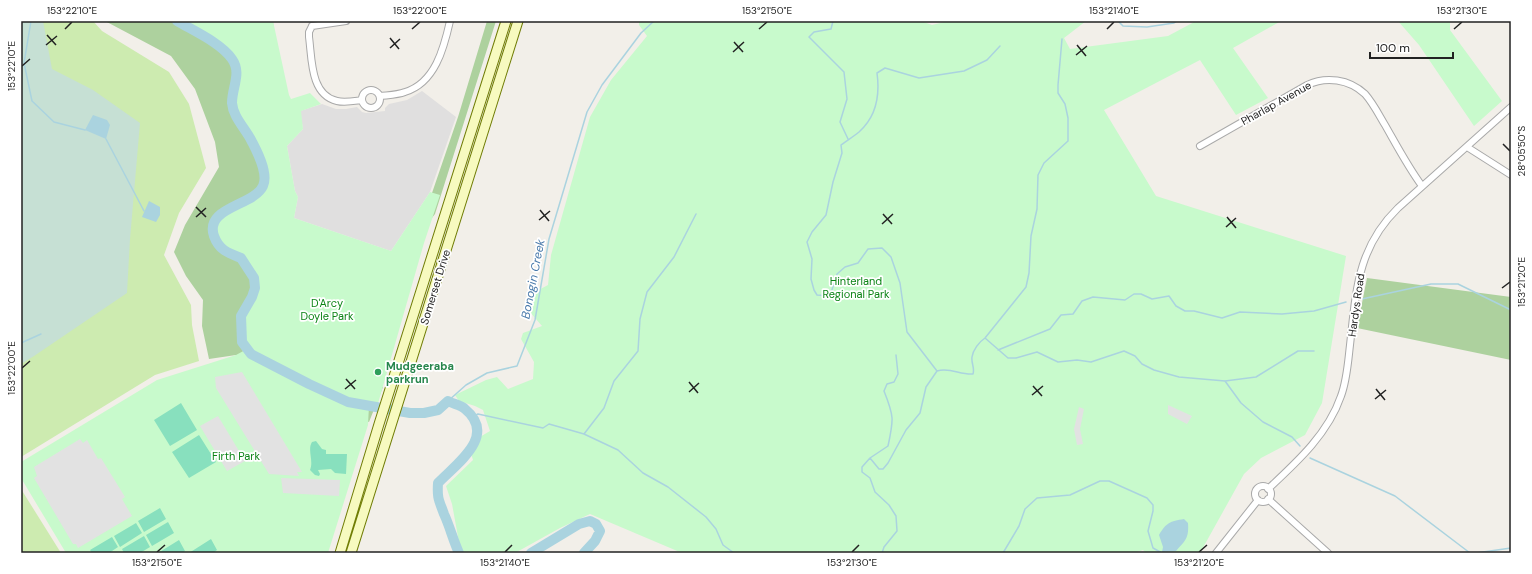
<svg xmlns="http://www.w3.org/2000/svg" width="1532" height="574" viewBox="0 0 1532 574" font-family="'DM Sans',sans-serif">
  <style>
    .residential { fill: #e0dfdf }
    .grass { fill: #cdebb0 }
    .forest { fill: #add19e }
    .wetland { fill: #c6e0d4 }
    .park { fill: #c8facc }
    .pitch { fill: #88e0be }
    .parking { fill: #e2e2e2 }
    .water { fill: #aad3df }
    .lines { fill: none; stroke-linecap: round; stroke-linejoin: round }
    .stream { stroke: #aad3df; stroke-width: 1.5 }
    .river { stroke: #aad3df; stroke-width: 10 }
    .street-casing { stroke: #a9a9a9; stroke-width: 8 }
    .secondary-casing { stroke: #707d05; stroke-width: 11 }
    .street { stroke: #fff; stroke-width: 6 }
    .secondary { stroke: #f7fabf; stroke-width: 9 }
    .ticks { fill: none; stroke: #222; stroke-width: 1.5 }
    .leisure-dot { fill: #2e9e5b; stroke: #fff; stroke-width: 1.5 }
    .labels { text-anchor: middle; stroke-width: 3.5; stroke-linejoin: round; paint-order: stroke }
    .street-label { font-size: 11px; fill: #222; stroke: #fff }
    .park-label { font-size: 11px; fill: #0c8416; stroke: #fff }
    .leisure-label { font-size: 11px; font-weight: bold; fill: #27864d; stroke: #fff; text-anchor: start }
    .water-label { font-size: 12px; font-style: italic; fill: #4a7aab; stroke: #fff }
    .neatline { fill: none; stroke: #222; stroke-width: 1.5 }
    .ticks-label { font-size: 10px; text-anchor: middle; fill: #222 }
  </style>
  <rect width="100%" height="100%" fill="#f2efe9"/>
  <!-- residential -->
  <path class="residential" d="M422,91L456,117L430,192L391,251L294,218L298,197L295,191L287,146L303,129L300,111L322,104L336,109H346L357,107L362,112L366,113L385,111V108L389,104L407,100Z"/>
  <!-- grass -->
  <path class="grass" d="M21,21H93L102,31L169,72L189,104L206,168L179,213L164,255L191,305L192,325L199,361L155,375L21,457Z
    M21,489L61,553H21Z"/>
  <!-- forest -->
  <path class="forest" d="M105,21H273L278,106L292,219L392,252L432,193L458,117L487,21H496L435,214L398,262L318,374L383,387L369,422L306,403L236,355L209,359L202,326L203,300L186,276L174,252L185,225L219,167L215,142L195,89L171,56Z
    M1367,278L1511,297V360L1357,328Z"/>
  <!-- wetland -->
  <path class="wetland" d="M21,21H43L52,69L93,90L140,123L130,239L127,293L34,356L21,364Z"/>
  <!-- park -->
  <path class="park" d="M177,21H273L289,95L291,99L310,93L321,104L301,111L303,129L287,146L295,191L298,197L294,218L391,251L430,192L440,195L424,243L377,407L369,406L368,425L328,553H66L21,478V462L157,380L236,355L247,349C246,347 243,345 242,342C240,336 239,321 241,315C245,306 254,299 255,288C256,279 249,264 242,258C240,256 236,256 233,255C224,252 215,245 214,234C209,204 252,207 263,187C272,167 243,132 235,115C227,96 244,76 232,59C221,43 194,31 177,21Z
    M639,21H921L932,25L948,21H1086L1064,38L1070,49L1168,36L1196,21H1281L1233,48L1268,98L1236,115L1200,60L1104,110L1156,196L1346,256L1322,403L1305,435L1261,458L1244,474L1200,553H1146L1143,550L1134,553H682L590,514L560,528L515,553H461L452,504L446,486L473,460L468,444L490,431L483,410L475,406L459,401L455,395L486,380L497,377L508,389L533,379L534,362L521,339L523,333L542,326L529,311L533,293L548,285L551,255L590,117L611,80L647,36L639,25Z
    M1398,21H1450V30L1502,101L1474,126L1419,45Z"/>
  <!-- pitch -->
  <path class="pitch" d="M181,403L197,430L170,446L154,420Z
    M199,435L216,462L189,478L172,452Z
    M316,441L322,449L326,450V454H347L346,474L335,473L331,469L318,470L320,474L319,476L315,475L310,470C314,461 307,450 312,442Z
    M160,508L166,519L144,532L138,521Z
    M168,522L174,533L152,546L146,535Z
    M136,523L142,533L120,547L114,536Z
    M144,536L150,547L140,553H124L122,549Z
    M112,537L118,547L109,553H92L90,550Z
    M211,539L217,550L213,553H189Z
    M179,540L185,551L182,553H158Z"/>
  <!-- parking -->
  <path class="parking" d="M242,372L302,472H297L299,476L269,474L216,388L215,377Z
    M1168,405L1192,416L1187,424L1168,414Z
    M1079,407L1084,409L1080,429L1083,444L1077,445L1074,429Z
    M218,416L245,461L227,471L200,426Z
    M80,439L83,443L87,440L98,459L101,458L125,497L122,499L132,516L78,548L76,544H73L34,478L37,476L34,467Z
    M281,478L340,480L339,496L283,493Z"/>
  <!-- water -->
  <path class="water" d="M93,115L107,120L110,125L106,139L85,130Z
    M149,201L160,207V215L156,222L142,217Z
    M1184,519L1188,523C1189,538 1186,540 1176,551L1162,552L1163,547L1159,535C1166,523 1170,521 1184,519Z"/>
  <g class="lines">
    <!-- stream -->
    <path class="stream" d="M31,21L24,63L32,101L54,122L85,130
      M833,21L831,29L814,32L809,37L844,72L847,99L840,122L848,139
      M1118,21L1123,26L1147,27L1174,23L1177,21
      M106,139L144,211
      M1362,299L1431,284H1458L1511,310
      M985,338L1008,358H1016L1037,352L1058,362L1077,360L1091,362L1124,351L1135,356L1142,364L1154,370L1179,377L1225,381L1256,377L1298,351H1314
      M21,343L41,334
      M998,350L1050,329L1061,315L1073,314L1082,301L1093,297L1125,300L1134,294H1141L1152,299L1169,296L1176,306L1185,311H1194L1222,318L1240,312L1282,314L1314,311L1346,302
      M937,371L907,332L900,283L891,257L882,248L868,249L858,263L845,267L837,274L830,296L817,295L814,290L811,279L812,259L807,242L812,232L826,215L833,182L842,153L841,145C846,141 853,137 859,132C876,117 880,95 877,73L885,68L919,78L964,71L987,60L1000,46
      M1225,381L1241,403L1263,422L1292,437L1300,446
      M448,401L466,385L487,373L517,366L535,320L549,239L587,112L602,85L641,33L654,21
      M472,417L478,414L543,428L549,424L584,434L618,450L643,473L668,487L706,517L716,529L723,545L734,553
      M584,434L604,408L614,381L638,351L640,319L647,292L674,257L696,214
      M870,458L879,469H883L888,463L906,430L920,413L926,387L937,371C950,367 960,375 973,374C975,368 971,363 972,357C973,350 979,342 985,338L1026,287L1029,273L1031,236L1037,209L1038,175L1044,163L1068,141V118L1065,104L1058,93V85L1062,39
      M1310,458L1395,496L1470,553
      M882,553L884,547L897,531L896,516L889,505L875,492L870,478L862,472V467L870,458L888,446C894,419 894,416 884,391L887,384L894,382L898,374L896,355
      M1003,553L1019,526L1025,509L1037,498L1070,495L1100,481H1109L1147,498L1153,505V511L1148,531L1153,548L1162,553
      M1476,553L1511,548"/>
    <!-- river -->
    <path class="river" d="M177,21C194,31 221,43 232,59C242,73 232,87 232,103C233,116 243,126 250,138C256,149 269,173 263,186C254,206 204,207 214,236C219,250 228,253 241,258L254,278L255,288L252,297L241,316L242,342L251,354L309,384L348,402L410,413H424L438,410L448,401C453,404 461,405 465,409C498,436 456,464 438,483C437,499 439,500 444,514C450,527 453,540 459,553
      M531,553L579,524L590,521L596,524L600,531L595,541L584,553"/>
    <defs>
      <path id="street" d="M312,26L309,32V37C312,58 310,95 337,101C345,103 354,101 362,100
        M312,26L346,21
        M362 99a9 9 0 1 1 18 0a9 9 0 1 1-18 0Z
        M380,96C389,95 397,95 405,92C435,83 444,48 450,21
        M1200,146L1307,85C1326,76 1349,79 1365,94C1373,103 1379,115 1385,125C1397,146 1408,167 1422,186
        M1467,147L1511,175
        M1255 494a8 8 0 1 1 16 0a8 8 0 1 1-16 0Z
        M1268,489C1297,462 1328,434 1341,396C1347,380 1348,362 1350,345C1356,292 1357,248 1398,208L1511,107
        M1268,499L1328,553
        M1216,553L1258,500"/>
      <path id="secondary" d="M340,553L379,424L506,21
        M351,553L518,21"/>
    </defs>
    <!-- street casing -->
    <use href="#street" class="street-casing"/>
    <!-- secondary casing -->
    <use href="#secondary" class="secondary-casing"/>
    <!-- street -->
    <use href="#street" class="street"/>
    <!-- secondary -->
    <use href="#secondary" class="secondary"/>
  </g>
  <!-- ticks -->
  <path class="ticks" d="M65,29L72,22M412,29L420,22M759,29L767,22M1107,29L1114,22M1454,29L1462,22M47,35L56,45M390,38L399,49M734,42L743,52M46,45L57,36M1077,45L1086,56M390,48L400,39M733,52L744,42M1076,55L1087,46M22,66L30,59M1503,144L1510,151M196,207L206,217M540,210L549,221M883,214L892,224M196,217L206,208M1227,217L1236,228M539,220L550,211M882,224L893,214M1226,227L1236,218M1502,288L1510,282M22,368L30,361M346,379L355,389M689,382L698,393M1033,386L1042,396M345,389L356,380M1376,389L1385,400M689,392L699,383M1032,395L1043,386M1375,399L1386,390M157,552L165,545M505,552L512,545M852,552L859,545M1199,552L1207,545"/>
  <!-- markers -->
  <circle class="leisure-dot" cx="378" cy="372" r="4"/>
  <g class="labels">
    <!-- street labels -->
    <g class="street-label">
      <text transform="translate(1276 103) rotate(-29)" y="4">Pharlap Avenue</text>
      <text transform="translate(435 287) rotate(-73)" y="4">Somerset Drive</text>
      <text transform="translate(1356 305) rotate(-82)" y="4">Hardys Road</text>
    </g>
    <!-- park labels -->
    <g class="park-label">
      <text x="856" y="285">Hinterland<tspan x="856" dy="13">Regional Park</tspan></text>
      <text x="327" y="307">D'Arcy<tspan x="327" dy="13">Doyle Park</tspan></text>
      <text x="236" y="460">Firth Park</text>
    </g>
    <!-- leisure labels -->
    <g class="leisure-label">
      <text x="386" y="370">Mudgeeraba<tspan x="386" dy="13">parkrun</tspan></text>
    </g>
    <!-- water labels -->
    <g class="water-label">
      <text transform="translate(533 279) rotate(-79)" y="4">Bonogin Creek</text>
    </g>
  </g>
  <!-- border -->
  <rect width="1532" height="574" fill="none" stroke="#ffffff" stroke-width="44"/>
  <!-- scale -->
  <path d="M1370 52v6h83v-6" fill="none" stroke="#222222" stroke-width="2"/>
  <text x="1376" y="52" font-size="12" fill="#222222" stroke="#ffffff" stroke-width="3" paint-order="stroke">100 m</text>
  <rect x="22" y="22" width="1488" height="530" class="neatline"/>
  <g class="ticks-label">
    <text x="72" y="14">153°22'10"E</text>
    <text x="420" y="14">153°22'00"E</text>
    <text x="767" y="14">153°21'50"E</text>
    <text x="1114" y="14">153°21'40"E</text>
    <text x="1462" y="14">153°21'30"E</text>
    <text transform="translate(11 66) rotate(-90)" y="4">153°22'10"E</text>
    <text transform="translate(1521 151) rotate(-90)" y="4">28°05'50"S</text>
    <text transform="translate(1521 282) rotate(-90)" y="4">153°21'20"E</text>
    <text transform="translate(11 368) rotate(-90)" y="4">153°22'00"E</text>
    <text x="157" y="566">153°21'50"E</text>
    <text x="505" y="566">153°21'40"E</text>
    <text x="852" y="566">153°21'30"E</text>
    <text x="1199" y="566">153°21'20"E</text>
  </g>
</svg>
